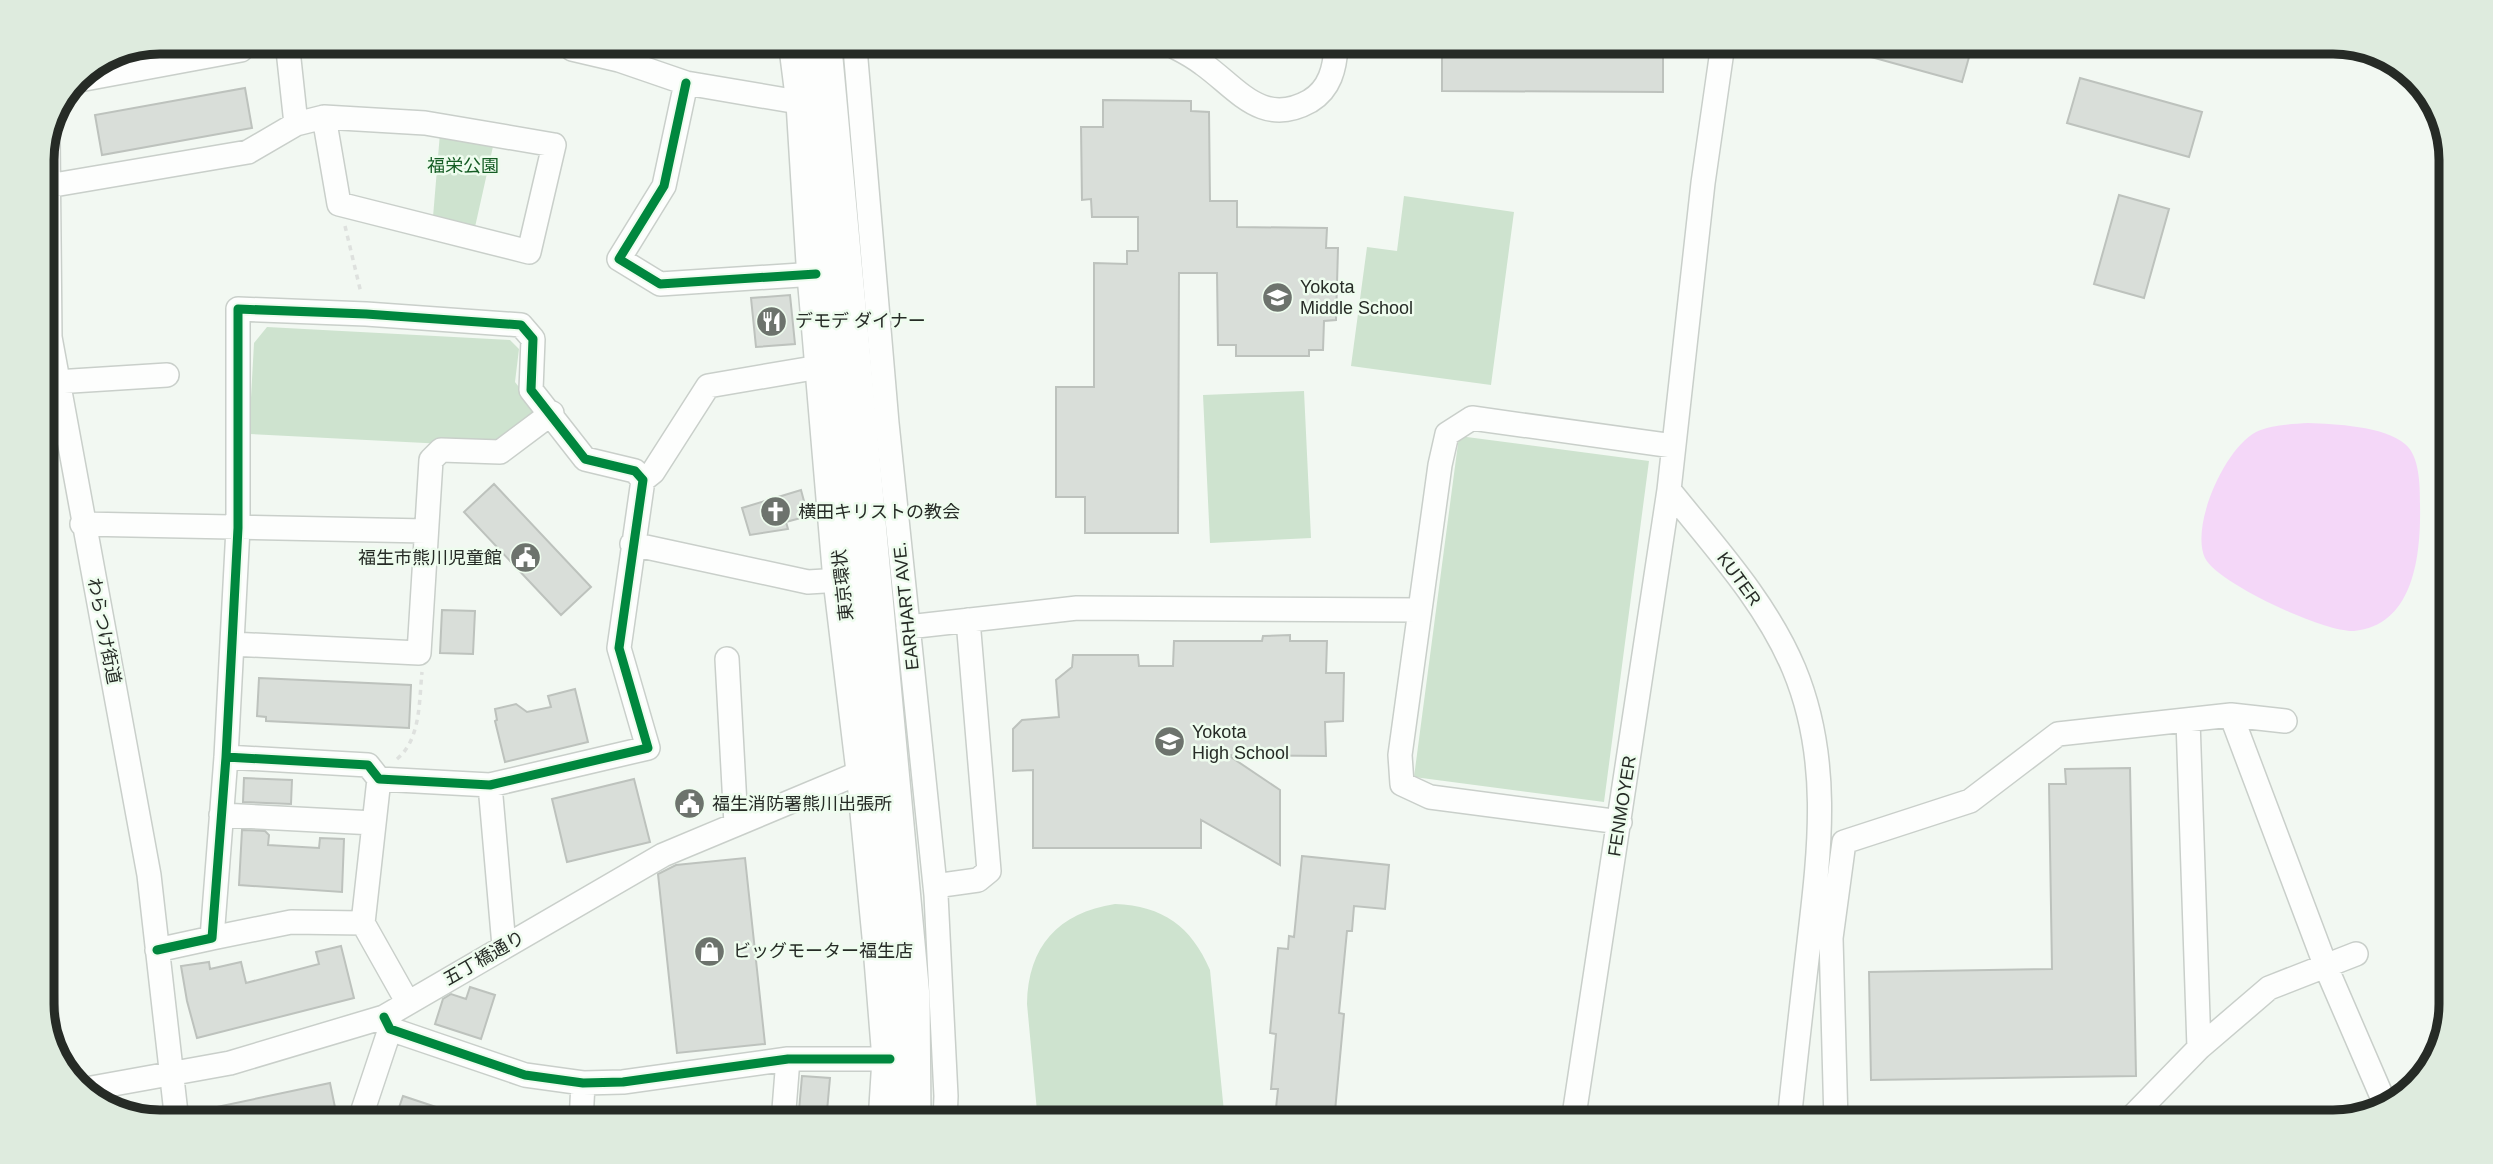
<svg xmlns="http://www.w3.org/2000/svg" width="2493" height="1164" viewBox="0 0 2493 1164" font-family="Helvetica,'Noto Sans JP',sans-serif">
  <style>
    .green { fill: #cee3cf }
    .water { fill: #f4d7f8 }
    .building { fill: #d9ded9; stroke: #bdc2bd; stroke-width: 2 }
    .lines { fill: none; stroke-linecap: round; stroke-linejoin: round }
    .minor-casing { stroke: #c9cfca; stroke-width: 26 }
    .highway-casing { stroke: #c9cfca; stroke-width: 38 }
    .path { stroke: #dee1de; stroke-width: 3.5; stroke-dasharray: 5 5; stroke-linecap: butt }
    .minor { stroke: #fdfefd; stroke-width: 23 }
    .highway { stroke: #fdfefd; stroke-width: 35 }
    .rail-casing { stroke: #d9dcd9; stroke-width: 8 }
    .rail { stroke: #eefcee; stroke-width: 5; stroke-dasharray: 16; stroke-linecap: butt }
    .cycleway-casing { stroke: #eefcee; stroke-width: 13 }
    .cycleway { stroke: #00873e; stroke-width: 9 }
    .labels { text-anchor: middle; stroke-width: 5; stroke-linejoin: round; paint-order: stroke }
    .park-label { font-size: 18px; fill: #155c24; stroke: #eefcee }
    .poi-label { font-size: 18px; fill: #262b26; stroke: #eefcee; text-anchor: start }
    .street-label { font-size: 18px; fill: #262b26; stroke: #eefcee }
    .rim { fill: none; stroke: #262b26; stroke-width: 9 }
  </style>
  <rect width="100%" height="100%" fill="#f2f8f2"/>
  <!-- green -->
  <path class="green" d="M440,133L494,142L475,227L433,217Z
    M1404,196L1514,212L1491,385L1351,366L1367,247L1397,251Z
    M267,327L510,340L519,349L515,382L539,413L484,446L249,434L254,343Z
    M1304,391L1311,538L1210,543L1203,395Z
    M1459,436L1649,461L1604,802L1414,777Z
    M1115,904C1163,906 1191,926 1210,970L1225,1122H1038L1027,1004C1028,946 1058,913 1115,904Z"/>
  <!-- water -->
  <path class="water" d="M2308,423C2335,424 2384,426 2405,444C2420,456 2420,487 2420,504C2421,553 2415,625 2354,631C2325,633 2217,583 2205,558C2190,526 2225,448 2256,432C2270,425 2292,424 2308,423Z"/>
  <!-- building -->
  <path class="building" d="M1973,43L1962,82L1842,49L1843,44Z
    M1584,45H1663V92L1442,91V46Z
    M2080,78L2202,112L2189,157L2067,123Z
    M245,88L252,128L102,155L95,115Z
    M1103,100L1191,101V111L1209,112L1210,201H1237V227L1327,228L1326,248H1338L1336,320L1324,321L1323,350H1309V356H1236V345H1218L1217,273H1179L1178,533H1085V497H1056V387H1094V263L1127,264V251H1138V217H1092L1091,199L1082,200L1081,127H1103Z
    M2119,195L2169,209L2144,298L2094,284Z
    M790,295L795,344L756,347L751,298Z
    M494,484L591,587L561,615L464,512Z
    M801,490L808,516L786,522L788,529L750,535L742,508Z
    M442,610L475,611L473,654L440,653Z
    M1290,635V641H1327L1326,673H1344L1343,721L1325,722L1326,756L1228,755L1280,790V865L1201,820V848H1033V770L1013,771V729L1022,720L1059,717L1056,680L1072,667L1073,655H1138L1139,666H1173L1174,641H1262L1263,636Z
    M259,678L411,685L409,728L266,721V717L257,716Z
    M575,689L588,742L505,762L495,721L497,720L495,709L516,704L527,712L551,707L548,696Z
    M2130,768L2136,1076L1871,1080L1869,972L2052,969L2049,784H2066L2065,769Z
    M244,778L292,780L291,804L243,802Z
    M634,779L650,842L567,862L552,799Z
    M242,830L265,831L269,835L268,845L319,848L320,838L344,839L342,892L239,885Z
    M1302,856L1389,865L1385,909L1354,906L1352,931H1347L1339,1013L1344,1014L1334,1122H1288L1289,1109L1276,1108L1278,1089H1271L1276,1034L1270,1033L1278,948L1288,949L1289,936L1294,937Z
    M745,858L765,1044L677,1053L658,874L676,865Z
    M341,946L354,998L197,1038L187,1001L181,966L209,962L210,969L241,962L246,983L319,964L316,952Z
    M470,987L495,995L481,1039L435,1024L443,999L451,994L466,999Z
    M802,1076L830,1078L826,1122H798Z
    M330,1083L338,1122H215L212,1108Z
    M403,1096L472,1119L471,1122H394Z"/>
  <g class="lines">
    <defs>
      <path id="minor" d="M1175,47C1185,52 1194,57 1203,64C1237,88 1262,128 1310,101C1330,89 1335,68 1336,46
        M855,48L887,423L936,895L946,1096L945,1122
        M572,49L619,60L686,83L804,103
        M288,50L296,124
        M74,81L241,50
        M686,83L664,186L619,259L660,284L816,274
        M48,140L50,337L149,875L177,1122
        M48,186L248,152L296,124L324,117L339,204L529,252L554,145L425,123L324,117
        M56,382L167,375
        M643,480L653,472L708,386L825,366
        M1669,490C1714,546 1766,602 1794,669C1831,758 1820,848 1809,942C1802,1002 1795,1062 1789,1122
        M82,524L426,531
        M632,544L808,582L841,580
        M908,627L1077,608L1420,610
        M232,644L419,653L431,460L441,450L500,452L552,413
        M727,659L736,824
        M2231,715L2326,967L2386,1106
        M2188,720L2199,1048
        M490,785L504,946
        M221,815L374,823
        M1620,822L1430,797L1402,784L1400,755L1440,465L1447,434L1472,418L1673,446
        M935,886L978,880L989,871L968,620
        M363,923L408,1003
        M212,938L291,922L363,923L379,779
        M157,950L212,938L226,757L238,528V309L366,314L521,325L533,339L531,390L585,459L635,471L643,480L619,648L648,748L490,785L379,779L368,765L226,757
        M384,1017L390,1029L525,1075L583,1083L623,1082L788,1059H890
        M86,1089L230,1063L384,1017L663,855L864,771L877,770
        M359,1122L390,1029
        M581,1122L583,1083
        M783,1122L788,1059
        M1573,1122L1669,490L1703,183L1723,44
        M1836,1122L1831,938L1844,842L1970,801L2058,734L2231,715L2285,721
        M2127,1122L2199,1048L2269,988L2356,954"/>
      <path id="highway" d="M797,48L804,103L814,263L841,580L864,771L881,947L890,1059L886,1122
        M824,48L912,997L913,1122"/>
    </defs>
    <!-- minor casing -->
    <use href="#minor" class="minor-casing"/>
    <!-- highway casing -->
    <use href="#highway" class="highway-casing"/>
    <!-- path -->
    <path class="path" d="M345,226L361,293
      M397,759C421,739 419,701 422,672"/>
    <!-- minor -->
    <use href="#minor" class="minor"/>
    <!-- highway -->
    <use href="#highway" class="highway"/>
    <defs>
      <path id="rail" d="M42,849L60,1065"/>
    </defs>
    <!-- rail casing -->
    <use href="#rail" class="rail-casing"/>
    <!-- rail -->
    <use href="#rail" class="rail"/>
    <defs>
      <path id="cycleway" d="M686,83L664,186L619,259L660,284L816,274
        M157,950L212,938L226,757L238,528V309L366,314L521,325L533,339L531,390L585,459L635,471L643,480L619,648L648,748L490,785L379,779L368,765L226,757
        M384,1017L390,1029L525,1075L583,1083L623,1082L788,1059H890"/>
    </defs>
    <!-- cycleway casing -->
    <use href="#cycleway" class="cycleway-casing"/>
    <!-- cycleway -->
    <use href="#cycleway" class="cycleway"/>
  </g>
  <!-- icons -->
  <defs>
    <symbol id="school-disc" viewBox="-11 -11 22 22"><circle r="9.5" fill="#6d736d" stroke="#eefcee"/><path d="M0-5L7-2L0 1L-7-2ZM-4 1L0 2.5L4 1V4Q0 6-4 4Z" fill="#fff"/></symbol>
    <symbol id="restaurant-disc" viewBox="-11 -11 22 22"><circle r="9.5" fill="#6d736d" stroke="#eefcee"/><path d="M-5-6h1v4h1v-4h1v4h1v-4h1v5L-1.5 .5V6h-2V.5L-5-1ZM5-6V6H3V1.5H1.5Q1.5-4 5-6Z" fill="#fff"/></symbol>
    <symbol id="church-disc" viewBox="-11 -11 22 22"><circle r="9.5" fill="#6d736d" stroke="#eefcee"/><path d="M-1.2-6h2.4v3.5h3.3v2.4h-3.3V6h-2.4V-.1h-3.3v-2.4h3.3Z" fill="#fff"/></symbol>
    <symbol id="civic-disc" viewBox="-11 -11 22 22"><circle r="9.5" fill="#6d736d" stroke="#eefcee"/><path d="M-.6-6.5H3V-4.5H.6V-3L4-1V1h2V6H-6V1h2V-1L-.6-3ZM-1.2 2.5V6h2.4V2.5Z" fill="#fff"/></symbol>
    <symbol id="shop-disc" viewBox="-11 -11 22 22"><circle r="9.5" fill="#6d736d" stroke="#eefcee"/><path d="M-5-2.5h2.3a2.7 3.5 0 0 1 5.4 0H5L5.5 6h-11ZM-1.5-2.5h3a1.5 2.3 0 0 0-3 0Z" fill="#fff"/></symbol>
  </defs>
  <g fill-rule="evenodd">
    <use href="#school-disc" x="1260" y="280" width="35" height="35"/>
    <use href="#restaurant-disc" x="754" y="304" width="35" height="35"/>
    <use href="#church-disc" x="758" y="494" width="35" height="35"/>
    <use href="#civic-disc" x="508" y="540" width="35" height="35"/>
    <use href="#school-disc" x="1152" y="724" width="35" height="35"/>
    <use href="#civic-disc" x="672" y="786" width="35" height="35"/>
    <use href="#shop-disc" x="692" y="934" width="35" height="35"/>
  </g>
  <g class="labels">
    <!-- park labels -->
    <g class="park-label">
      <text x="463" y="172">福栄公園</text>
    </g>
    <!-- poi labels -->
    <g class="poi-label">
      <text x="1300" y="293">Yokota<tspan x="1300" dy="21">Middle School</tspan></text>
      <text x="795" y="327">デモデ ダイナー</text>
      <text x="798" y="518">横田キリストの教会</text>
      <text x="502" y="564" text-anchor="end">福生市熊川児童館</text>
      <text x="1192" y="738">Yokota<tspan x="1192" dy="21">High School</tspan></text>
      <text x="712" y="810">福生消防署熊川出張所</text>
      <text x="733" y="957">ビッグモーター福生店</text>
    </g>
    <!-- street labels -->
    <g class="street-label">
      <text transform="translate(1739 579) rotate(54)" y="6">KUTER</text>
      <text transform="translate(843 585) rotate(-96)" y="6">東京環状</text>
      <text transform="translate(906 606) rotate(-96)" y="6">EARHART AVE.</text>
      <text transform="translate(104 631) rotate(79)" y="6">わらつけ街道</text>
      <text transform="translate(1622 806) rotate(-81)" y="6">FENMOYER</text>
      <text transform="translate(484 958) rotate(-30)" y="6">五丁橋通り</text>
    </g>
  </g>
  <!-- crop -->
  <path d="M0 0H2493V1164H0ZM160 54H2333A106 106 0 0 1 2439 160V1004A106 106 0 0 1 2333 1110H160A106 106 0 0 1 54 1004V160A106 106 0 0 1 160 54Z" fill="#deebde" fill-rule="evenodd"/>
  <path class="rim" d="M160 54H2333A106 106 0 0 1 2439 160V1004A106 106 0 0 1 2333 1110H160A106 106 0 0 1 54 1004V160A106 106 0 0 1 160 54Z"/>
</svg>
